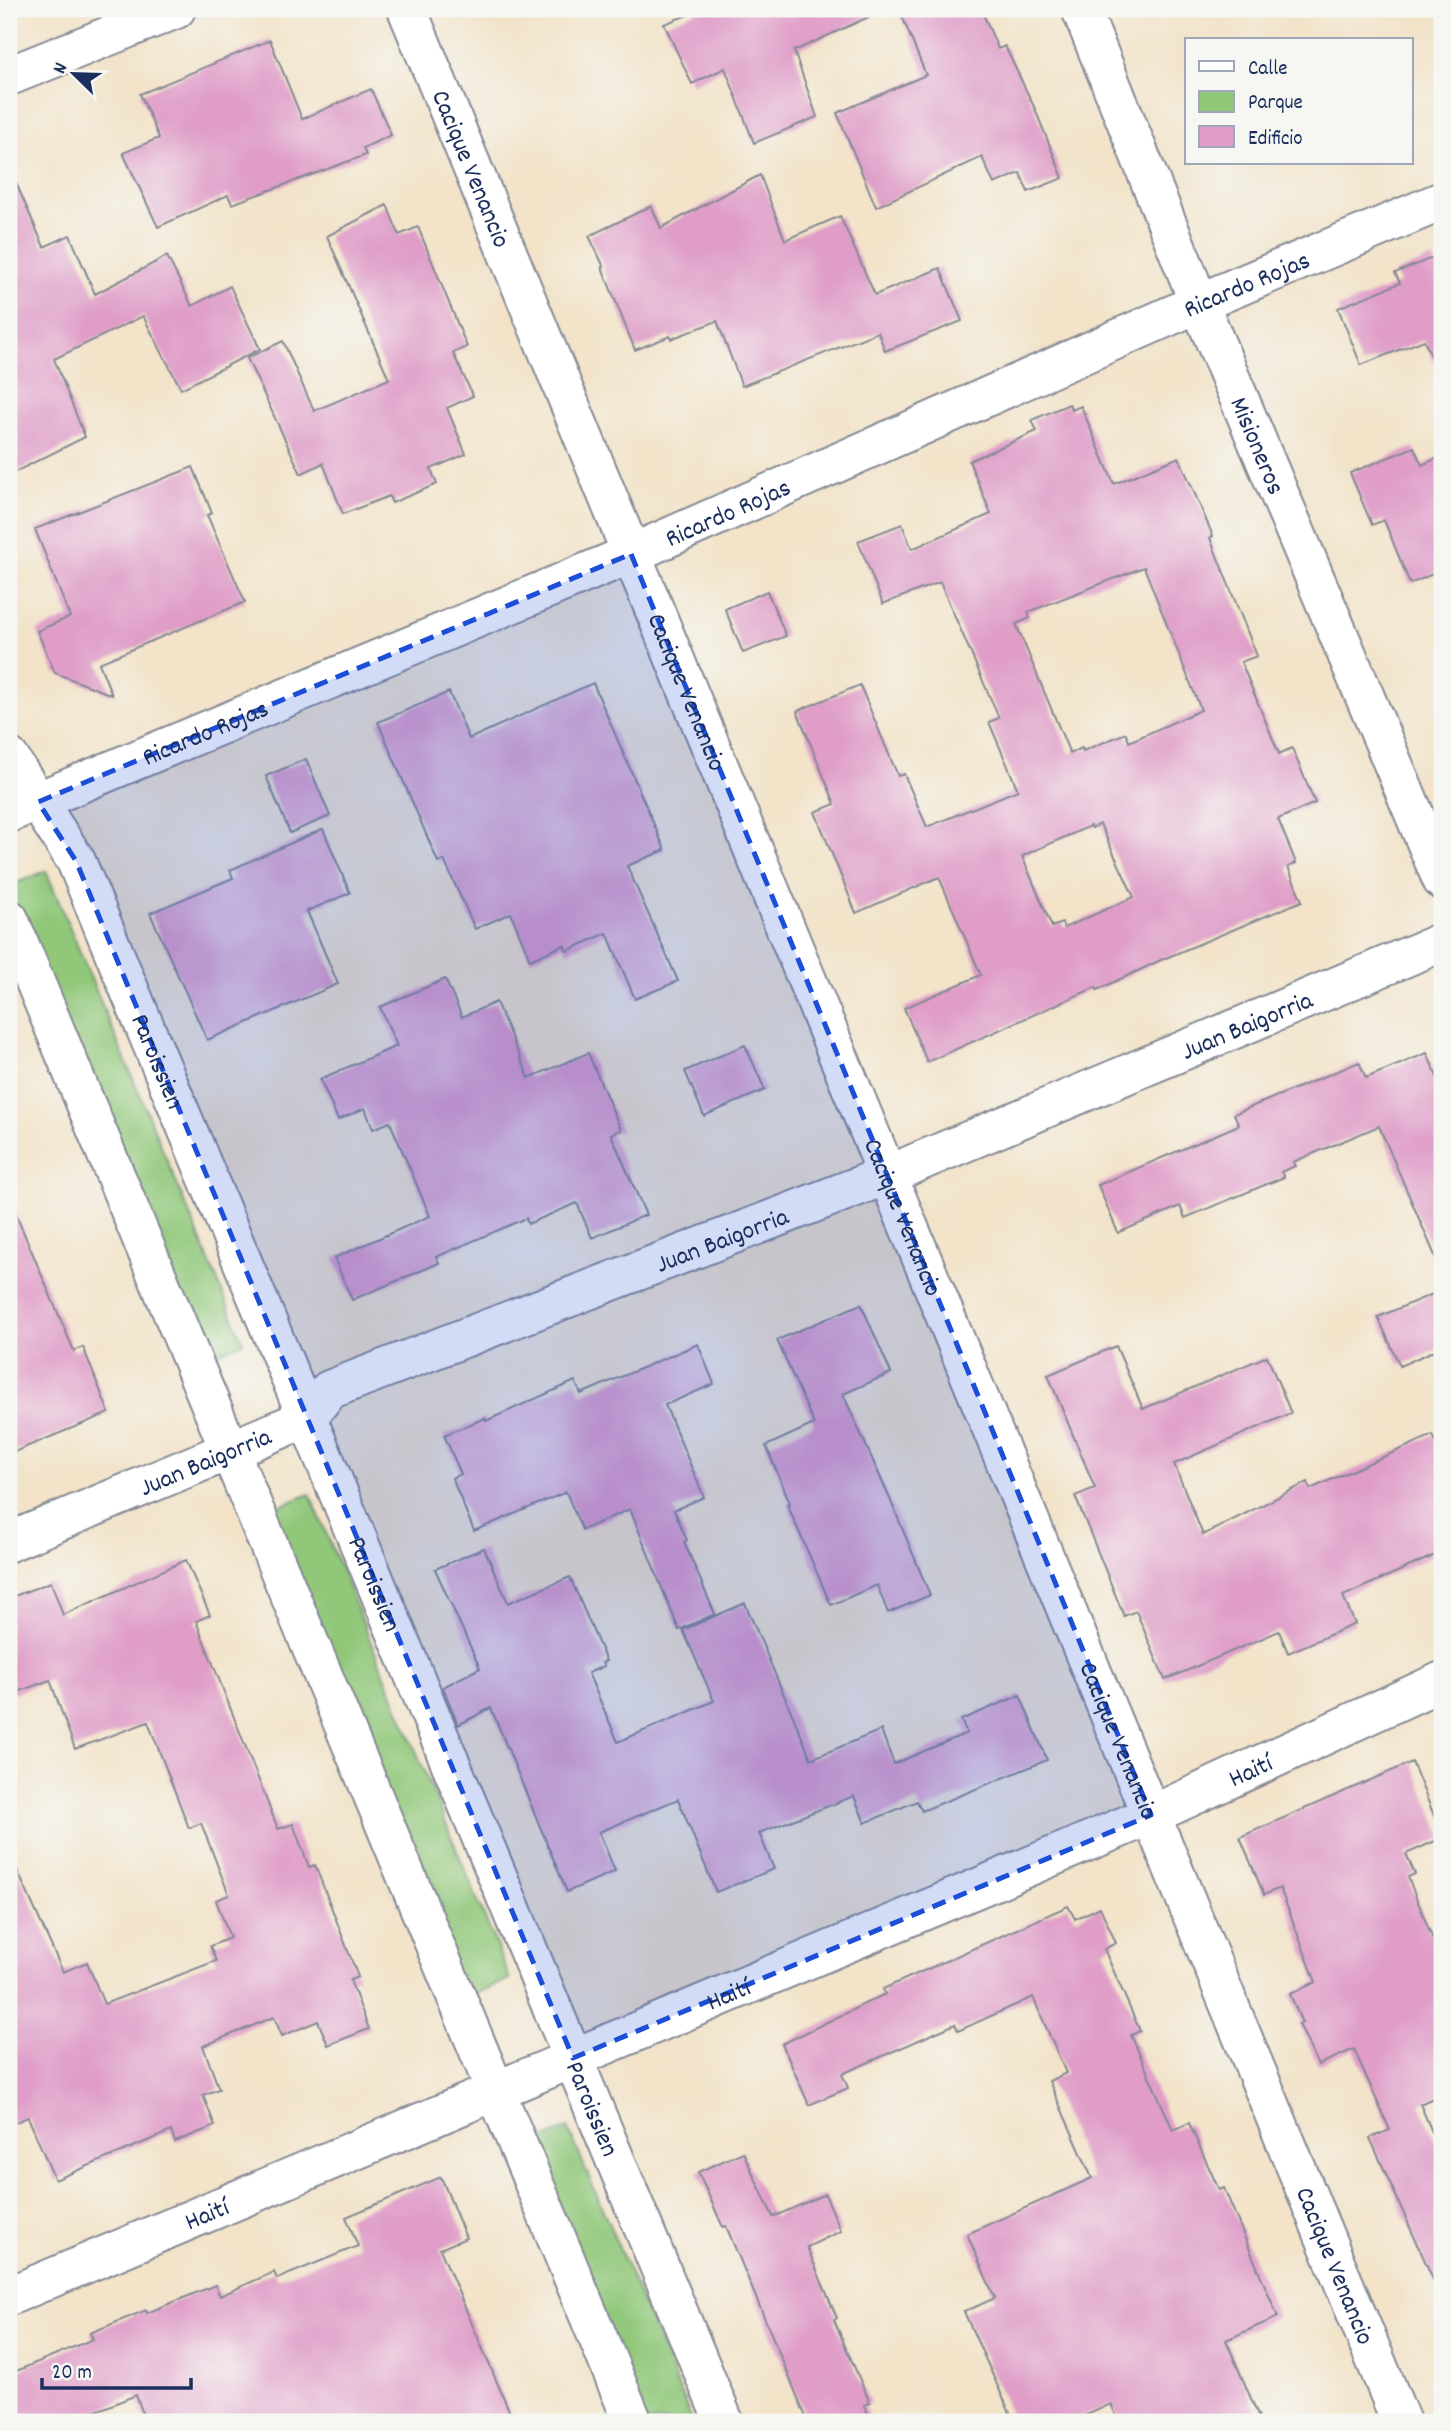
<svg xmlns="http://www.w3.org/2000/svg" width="1451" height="2431" viewBox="0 0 1451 2431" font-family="Dekko,sans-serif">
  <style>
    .green { fill: #90c779; stroke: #567b6c; stroke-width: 2 }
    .building { fill: #df9dc8; fill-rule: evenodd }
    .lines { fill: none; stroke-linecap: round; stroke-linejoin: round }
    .minor-casing { stroke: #868994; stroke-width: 42 }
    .minor { stroke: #fff; stroke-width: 38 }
    .marked { fill: #1d4ed8; fill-opacity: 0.2; stroke: #1d4ed8; stroke-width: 5; stroke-dasharray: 14 9; stroke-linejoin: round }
    .labels { text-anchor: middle; stroke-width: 6; stroke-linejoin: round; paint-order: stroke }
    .street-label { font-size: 26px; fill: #1b2f5e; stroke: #f6f6f2 }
  </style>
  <rect width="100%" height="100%" fill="#f6f6f2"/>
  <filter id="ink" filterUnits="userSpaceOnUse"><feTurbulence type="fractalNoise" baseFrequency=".0143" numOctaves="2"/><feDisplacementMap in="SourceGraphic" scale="14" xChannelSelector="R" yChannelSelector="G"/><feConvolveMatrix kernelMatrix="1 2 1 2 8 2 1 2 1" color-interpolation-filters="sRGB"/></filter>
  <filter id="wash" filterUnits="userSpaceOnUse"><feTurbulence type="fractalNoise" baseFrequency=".00686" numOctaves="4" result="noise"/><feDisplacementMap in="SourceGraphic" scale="28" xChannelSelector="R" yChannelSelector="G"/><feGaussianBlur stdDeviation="1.57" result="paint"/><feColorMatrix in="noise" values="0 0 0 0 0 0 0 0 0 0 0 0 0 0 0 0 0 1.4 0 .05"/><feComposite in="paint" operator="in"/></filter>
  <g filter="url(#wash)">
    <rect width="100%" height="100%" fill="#f2e3c9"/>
    <!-- green -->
    <path class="green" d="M46,871L243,1342L202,1360L9,898V886Z
      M310,1494L510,1979L465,1998L264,1512Z
      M568,2128L693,2422H643L527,2146Z"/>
    <g id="blocks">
      <!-- building -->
      <path class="building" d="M703,9H886L794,51L817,117L754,143L725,68L692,84L664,24Z
        M899,9H981L998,49L1005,46L1035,109L1063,178L1028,192L1020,173L994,184L982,157L876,207L837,113L926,75Z
        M270,40L302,119L371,89L391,135L363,148L366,155L232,204L228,195L158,227L123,153L159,138L140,94Z
        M9,167L44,247L70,235L95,294L167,256L192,306L230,286L260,349L181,389L143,316L54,359L85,437L9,475Z
        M760,175L785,240L840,216L875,295L940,268L962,321L885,351L878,332L742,386L717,321L671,339L670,336L635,350L602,267H604L589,236L651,206L661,228Z
        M387,205L399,235L418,227L467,347L453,353L473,396L447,408L466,454L431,469L437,484L392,503L389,496L343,514L323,463L301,474L247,358L283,341L314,411L389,379L327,236Z
        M1432,258L1437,268L1442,266V380L1424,340L1361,365L1338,308L1400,283L1395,273Z
        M1069,404L1072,410L1081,406L1114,484L1179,457L1213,536L1210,538L1257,656L1241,662L1279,754L1292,748L1315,803L1278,819L1296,863L1288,867L1302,901L1161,960L1097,990L1096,987L927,1062L904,1008L981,975L939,877L856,913L815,812L835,804L797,711L860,685L898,776L904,774L927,827L1018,790L989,722L999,718L940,582L883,604L858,541L902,524L912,549L991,514L969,461L1037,431L1032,420ZM1144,567L1201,710L1129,742L1126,733L1083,751L1082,748L1070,754L1016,624L1030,618L1028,612ZM1100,824L1134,897L1064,928L1062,923L1052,927L1022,856L1090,826L1092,828Z
        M1414,447L1422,465L1442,456V570L1410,584L1384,520L1372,525L1350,473Z
        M193,467L212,513L207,515L245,602L99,663L112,695L55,673L37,631L70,617L35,529Z
        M767,591L786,636L743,653L725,609Z
        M593,683L665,850L627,866L678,981L635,999L607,933L567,951L564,945L530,960L511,913L475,929L444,860L438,862L378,722L449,692L469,739Z
        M306,759L330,816L290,833L266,776Z
        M323,829L350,893L307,911L338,984L207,1040L150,913L233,878L230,870Z
        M445,979L462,1017L496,1002L529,1078L588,1053L621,1130L611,1134L646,1215L592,1238L577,1203L528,1224L526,1218L436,1257L439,1263L352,1300L334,1258L430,1216L390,1122L373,1129L365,1108L338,1120L320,1079L397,1046L380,1007Z
        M745,1045L765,1090L704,1116L685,1071Z
        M1427,1053L1442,1088V1272L1379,1126L1293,1162L1295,1166L1281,1172L1284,1177L1185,1218L1180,1206L1118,1233L1098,1185L1239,1125L1234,1114L1359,1062L1366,1078Z
        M9,1198L74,1351L83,1347L109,1413L9,1454Z
        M1442,1290V1347L1400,1366L1378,1317Z
        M861,1304L891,1373L843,1394L890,1499L930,1595L888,1613L877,1585L831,1605L787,1504L790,1503L766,1446L814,1424L777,1340Z
        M698,1344L714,1384L665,1405L704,1497L674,1510L687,1540L684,1542L715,1614L679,1630L630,1509L582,1530L566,1492L474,1531L452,1478L461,1474L444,1435L485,1418L486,1421L575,1381L581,1394Z
        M1116,1346L1143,1409L1267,1356L1291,1413L1174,1464L1203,1535L1308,1482L1310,1489L1433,1435L1442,1456V1552L1343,1596L1355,1624L1288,1653L1279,1631L1165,1680L1136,1611L1124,1616L1075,1496L1095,1488L1048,1375Z
        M484,1548L508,1603L570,1577L606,1661L602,1663L604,1666L588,1673L618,1742L714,1701L683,1630L745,1603L811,1759L881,1730L894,1764L967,1733L961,1720L1020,1695L1047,1760L922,1811L917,1801L865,1823L854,1796L759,1833L774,1869L716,1892L678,1799L599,1832L615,1871L567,1892L491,1708L458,1725L443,1687L480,1668L435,1569Z
        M186,1560L210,1615L196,1621L278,1829L293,1824L309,1867L315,1865L358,1977L350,1980L369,2029L328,2045L318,2021L282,2036L274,2017L203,2046L219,2089L203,2095L215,2126L175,2142L171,2131L55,2180L28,2117L9,2125V1852L63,1972L87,1962L104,2004L216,1961L210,1946L230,1938L216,1900L229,1895L201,1823L189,1828L148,1722L75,1749L50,1680L9,1695V1598L51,1582L63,1615Z
        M1412,1762L1442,1835V1838L1406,1854L1415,1874L1408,1877L1442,1962V2094L1420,2104L1442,2155V2299L1370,2138L1390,2130L1354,2049L1318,2065L1299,2024L1302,2023L1290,1994L1316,1982L1280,1888L1264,1895L1240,1837Z
        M1068,1906L1075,1919L1100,1907L1116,1943L1104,1949L1140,2031L1131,2035L1173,2130L1189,2123L1219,2190L1224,2188L1278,2317L1226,2340L1261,2422H1119L1111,2404L1071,2422H1014L964,2312L995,2298L967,2234L1092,2178L1049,2081L1066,2073L1033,1997L958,2031L955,2024L842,2074L848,2088L809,2105L782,2044L885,1994L883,1989Z
        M743,2152L773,2217L825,2194L841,2231L807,2247L837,2318L834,2320L870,2403L864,2405L872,2422H808L726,2226L723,2227L698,2172Z
        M441,2177L466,2238L440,2249L514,2422H146L136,2395L69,2422H9V2374L93,2339L90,2333L146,2310L147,2313L215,2285L220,2296L274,2272L277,2279L358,2246L346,2217Z"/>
    </g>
  </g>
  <g filter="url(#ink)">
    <use href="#blocks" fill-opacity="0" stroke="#868994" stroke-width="2"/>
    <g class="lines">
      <defs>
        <g id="minor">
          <path id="s1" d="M407,9L1401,2422"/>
          <path id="s2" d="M1081,9L1199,303L1442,880"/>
          <path d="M9,76L176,9"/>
          <path id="s3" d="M9,757L76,861L724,2422"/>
          <path id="s4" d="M9,813L631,554L1199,303L1442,201"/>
          <path d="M9,919L633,2422"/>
          <path id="s5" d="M9,1542L307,1418L329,1390L887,1175L1442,942"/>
          <path id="s6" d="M9,2296L1151,1815L1442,1681"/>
        </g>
      </defs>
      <!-- minor casing -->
      <use href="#minor" class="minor-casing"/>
      <!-- minor -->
      <use href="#minor" class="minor"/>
    </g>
  </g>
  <!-- marked area -->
  <path class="marked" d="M631,554L1151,1815L573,2058L76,861L38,802Z"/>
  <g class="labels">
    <!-- street labels -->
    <g class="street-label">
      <text dy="9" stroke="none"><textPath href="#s1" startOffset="172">Cacique Venancio</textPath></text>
      <text dy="9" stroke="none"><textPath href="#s4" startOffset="1346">Ricardo Rojas</textPath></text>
      <text dy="9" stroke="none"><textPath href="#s2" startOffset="471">Misioneros</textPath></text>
      <text dy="9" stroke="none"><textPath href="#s4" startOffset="779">Ricardo Rojas</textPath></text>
      <text dy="9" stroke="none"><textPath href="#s1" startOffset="738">Cacique Venancio</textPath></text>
      <text dy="9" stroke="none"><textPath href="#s4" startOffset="212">Ricardo Rojas</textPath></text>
      <text dy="9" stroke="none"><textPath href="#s5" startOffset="1346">Juan Baigorria</textPath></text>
      <text dy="9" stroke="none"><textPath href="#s3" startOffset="340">Paroissien</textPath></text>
      <text dy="9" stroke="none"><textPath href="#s1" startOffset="1306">Cacique Venancio</textPath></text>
      <text dy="9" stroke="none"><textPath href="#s5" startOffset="779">Juan Baigorria</textPath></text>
      <text dy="9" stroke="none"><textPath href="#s5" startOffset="212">Juan Baigorria</textPath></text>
      <text dy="9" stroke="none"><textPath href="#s3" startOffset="906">Paroissien</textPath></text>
      <text dy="9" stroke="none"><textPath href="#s1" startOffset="1872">Cacique Venancio</textPath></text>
      <text dy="9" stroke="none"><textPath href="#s6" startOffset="1348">Haití</textPath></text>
      <text dy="9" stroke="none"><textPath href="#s6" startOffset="780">Haití</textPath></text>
      <text dy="9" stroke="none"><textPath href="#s3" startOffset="1474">Paroissien</textPath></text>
      <text dy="9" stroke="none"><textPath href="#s6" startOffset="214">Haití</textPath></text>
      <text dy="9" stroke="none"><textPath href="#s1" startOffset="2440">Cacique Venancio</textPath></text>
    </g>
  </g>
  <!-- margin -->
  <rect width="1451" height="2431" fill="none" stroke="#f6f6f2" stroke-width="35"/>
  <!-- legend -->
  <rect x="1185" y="38" width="228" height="126" fill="#f6f6f2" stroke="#9ea6b7" stroke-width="2"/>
  <rect x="1199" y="61" width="35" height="10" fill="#ffffff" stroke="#9ea6b7" stroke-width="2"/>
  <text x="1248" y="74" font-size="21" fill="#1b2f5e">Calle</text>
  <rect x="1199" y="91" width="35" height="21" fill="#90c779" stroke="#9ea6b7" stroke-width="2"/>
  <text x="1248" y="108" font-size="21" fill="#1b2f5e">Parque</text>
  <rect x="1199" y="126" width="35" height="21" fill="#df9dc8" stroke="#9ea6b7" stroke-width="2"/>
  <text x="1248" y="144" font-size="21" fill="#1b2f5e">Edificio</text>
  <!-- north arrow -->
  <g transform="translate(74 74) rotate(293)" stroke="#f6f6f2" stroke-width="5" paint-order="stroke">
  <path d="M0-5L12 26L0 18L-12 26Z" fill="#1b2f5e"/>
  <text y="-10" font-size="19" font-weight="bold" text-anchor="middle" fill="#1b2f5e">N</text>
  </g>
  <!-- scale -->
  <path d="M42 2378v10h149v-10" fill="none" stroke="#1b2f5e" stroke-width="3.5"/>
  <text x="52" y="2378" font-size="21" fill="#1b2f5e" stroke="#f6f6f2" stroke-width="5" paint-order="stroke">20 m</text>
</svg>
